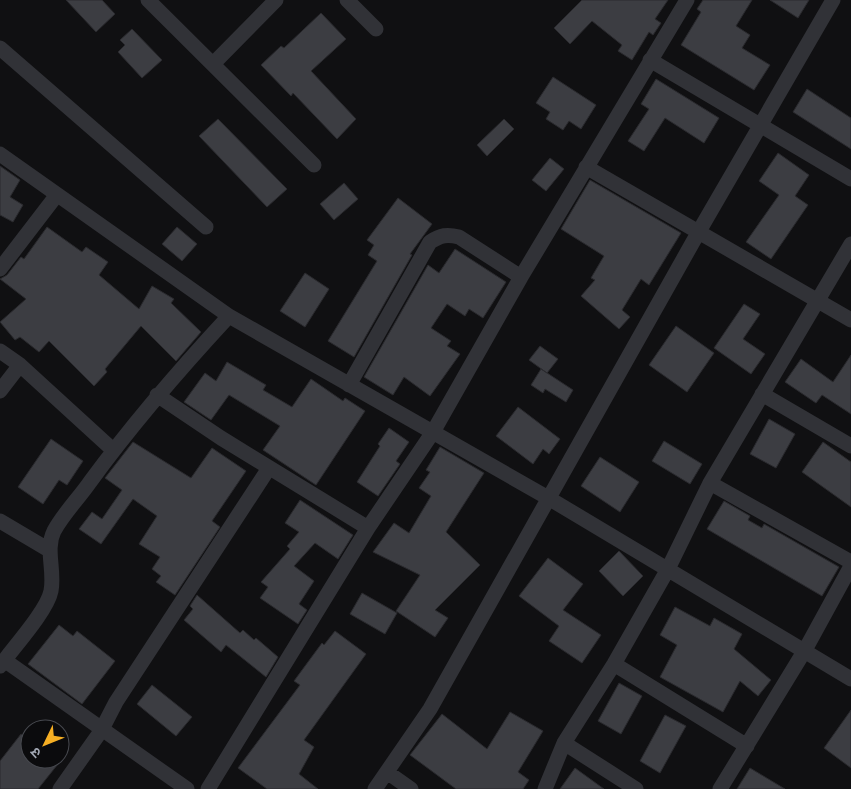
<svg xmlns="http://www.w3.org/2000/svg" width="851" height="789" viewBox="0 0 851 789" font-family="'Fira Sans Condensed','Noto Sans Devanagari',sans-serif">
  <style>
    .building { fill: #3c3d42; stroke: #2a2a2e }
    .lines { fill: none; stroke-linecap: round; stroke-linejoin: round }
    .minor { stroke: #313237; stroke-width: 15 }
  </style>
  <rect width="100%" height="100%" fill="#101012"/>
  <!-- building -->
  <path class="building" d="M66,0H102L115,14L96,32Z
    M582,0H668L655,19L661,23L653,35L649,32L632,60L618,51L622,45L592,21L570,44L554,28Z
    M703,0H752L736,26L750,35L742,48L770,65L754,90L681,45L701,12L697,9Z
    M770,0H809L798,18Z
    M321,13L346,39L311,71L356,119L337,139L293,93L291,96L261,65L281,46L284,48Z
    M132,29L162,60L142,78L118,52L125,45L120,40Z
    M553,77L596,105L581,129L569,121L563,130L546,119L550,112L536,103Z
    M656,79L719,118L704,143L665,118L644,151L628,141L649,109L641,104Z
    M807,89L851,118V149L793,112Z
    M218,119L287,189L267,207L199,136Z
    M504,119L514,129L487,156L477,145Z
    M778,153L809,175L795,196L808,205L771,259L746,242L779,195L759,181Z
    M550,158L564,169L546,191L532,180Z
    M0,166L20,180L10,197L23,205L13,222L0,215Z
    M590,180L681,233L649,285L641,279L622,310L630,317L619,329L581,296L595,280L591,278L604,256L561,229Z
    M344,183L358,199L334,220L320,204Z
    M398,198L432,224L410,254L412,255L354,357L328,341L377,261L368,255L374,245L367,240Z
    M47,227L82,252L86,247L108,262L99,275L139,309L152,286L174,299L171,303L201,332L176,361L141,326L105,369L107,372L94,386L49,341L39,352L20,337L15,340L0,322L26,299L0,279L7,275L21,257L24,259Z
    M177,227L197,244L182,261L162,244Z
    M455,249L506,282L483,318L469,309L465,316L447,304L431,328L451,341L447,346L460,354L430,396L404,377L393,395L364,377L428,265L439,273Z
    M305,273L329,289L305,327L280,311Z
    M744,304L760,314L743,339L765,354L751,374L714,348Z
    M676,326L714,353L687,392L649,365Z
    M540,346L558,359L547,373L529,360Z
    M851,355V414L822,395L816,403L785,382L801,359L833,382Z
    M227,362L266,385L263,390L292,407L311,379L343,401L345,398L365,411L316,485L263,450L280,426L229,395L211,420L184,402L205,373L216,381Z
    M541,369L573,390L566,402L545,389L543,393L531,385Z
    M518,407L560,439L549,454L543,449L533,464L496,436Z
    M769,419L795,434L776,468L750,454Z
    M389,428L409,442L396,461L400,464L378,496L357,482L380,446L378,444Z
    M51,439L83,461L67,485L59,480L43,504L18,487Z
    M664,441L702,464L690,484L652,461Z
    M133,442L191,478L212,448L246,471L212,521L220,527L175,595L156,582L161,576L152,569L160,557L139,544L157,516L133,499L101,544L79,529L92,512L102,519L122,490L105,478Z
    M823,442L851,462V507L802,472Z
    M440,447L484,473L446,532L480,565L435,610L448,618L435,637L396,611L420,575L373,552L394,523L409,533L431,496L419,488L430,472L426,470Z
    M600,457L639,482L620,512L581,486Z
    M300,500L353,535L338,559L315,543L294,566L314,581L299,604L307,610L298,624L260,598L268,587L261,582L290,549L287,546L299,532L285,523Z
    M724,501L750,516L748,520L762,528L764,524L839,567L822,596L707,529Z
    M619,551L643,576L623,596L599,571Z
    M548,558L583,584L563,610L601,635L582,663L549,641L559,626L519,596Z
    M362,593L397,613L385,634L350,614Z
    M197,595L240,633L243,630L254,640L256,638L278,657L266,677L226,645L221,652L184,620L193,609L190,606Z
    M675,607L710,626L714,618L742,634L734,649L771,680L758,696L740,681L723,712L660,677L677,645L660,635Z
    M59,625L73,636L77,631L115,661L82,704L28,664Z
    M335,631L366,654L304,740L314,747L299,774L318,789H267L238,768L300,685L294,681L322,643L324,645Z
    M619,683L642,696L621,734L598,721Z
    M152,685L192,717L176,736L137,704Z
    M851,710V768L824,748Z
    M510,712L543,731L518,772L529,780L523,789H456L410,755L442,714L487,749Z
    M665,715L686,726L660,773L640,761Z
    M21,734L30,741V759H62L38,789H0V761Z
    M575,768L604,789H560Z
    M750,768L785,789H737Z"/>
  <g class="lines">
    <!-- minor -->
    <path class="minor" d="M148,0L314,165
      M347,0L376,29
      M0,48L206,227
      M650,60L851,179
      M213,64L276,0
      M0,154L229,316L550,499L851,679
      M586,167L851,320
      M0,269L56,196
      M0,351L20,365L113,450
      M349,385L430,242C441,235 447,234 459,237L521,277
      M0,391L20,365
      M762,394L851,446
      M157,395L221,438L368,528
      M710,483L851,562
      M0,521L49,550
      M4,660L187,789
      M614,664L747,746
      M0,666C13,648 47,611 51,591C55,571 45,549 54,531C63,514 79,498 90,482C133,423 180,369 229,316
      M564,743L636,789
      M387,772L411,789
      M60,789L101,731L116,702L269,468
      M208,789L368,528L433,432L521,277L687,0
      M375,789L430,709L698,233L833,0
      M545,789L564,743L614,664L668,569L710,483L851,244
      M720,789L805,650L851,566"/>
  </g>
  <!-- north arrow -->
  <g transform="translate(45 744) rotate(227)"><circle r="24" fill="#0b0b0d" stroke="#47494f"/>
  <path d="M0-4L9 19L0 12L-9 19Z" fill="#f6af24"/>
  <text y="-8" font-size="14" font-weight="bold" text-anchor="middle" fill="#a1a7b3">उ</text>
  </g>
</svg>
